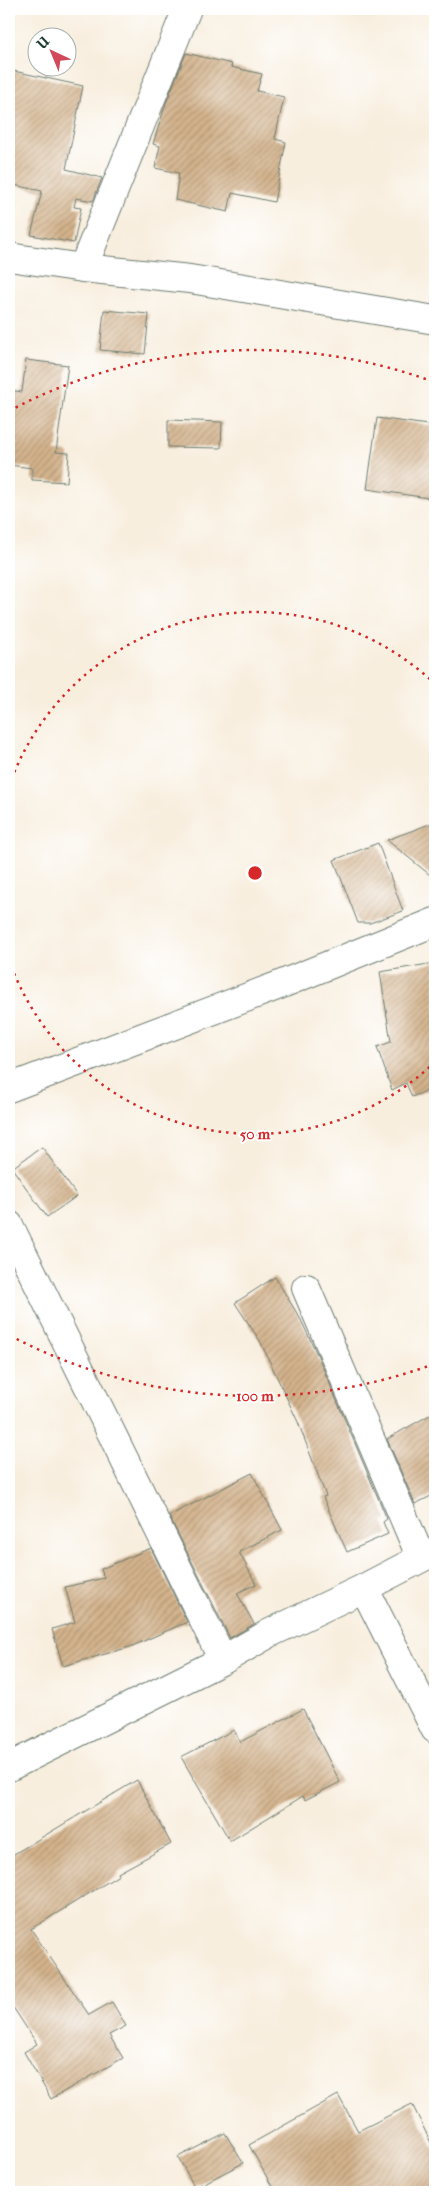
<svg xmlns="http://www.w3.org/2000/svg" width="444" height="2201" viewBox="0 0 444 2201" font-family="'IM FELL French Canon',serif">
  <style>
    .building { fill: url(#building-hatch) }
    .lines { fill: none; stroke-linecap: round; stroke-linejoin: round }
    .minor-casing { stroke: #6b7b70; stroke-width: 30 }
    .tertiary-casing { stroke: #6b7b70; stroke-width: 30 }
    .minor { stroke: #fff; stroke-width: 28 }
    .tertiary { stroke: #fff; stroke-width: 28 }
    .ring { fill: none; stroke: #d62828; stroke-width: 2.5; stroke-dasharray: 2.5 5 }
    .centre { fill: #d62828; stroke: #fff; stroke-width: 2.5 }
    .ring-label { font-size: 15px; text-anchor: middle; font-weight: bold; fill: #d62828; stroke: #fff; stroke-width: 4; stroke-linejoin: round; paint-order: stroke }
  </style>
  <defs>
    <pattern id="building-hatch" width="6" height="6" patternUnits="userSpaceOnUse" patternTransform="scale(1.25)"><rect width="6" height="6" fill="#d4b38c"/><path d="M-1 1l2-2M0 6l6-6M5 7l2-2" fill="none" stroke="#ab9373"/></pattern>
  </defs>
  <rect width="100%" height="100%" fill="#fff"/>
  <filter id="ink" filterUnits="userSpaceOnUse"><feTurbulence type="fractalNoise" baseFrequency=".02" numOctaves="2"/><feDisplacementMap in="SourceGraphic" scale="10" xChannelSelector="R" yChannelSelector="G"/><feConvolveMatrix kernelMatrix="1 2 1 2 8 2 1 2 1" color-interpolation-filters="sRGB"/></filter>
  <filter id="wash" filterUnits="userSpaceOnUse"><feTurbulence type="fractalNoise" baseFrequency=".0096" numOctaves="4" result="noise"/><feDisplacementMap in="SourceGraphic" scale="20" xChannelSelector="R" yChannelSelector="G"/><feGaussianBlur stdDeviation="1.12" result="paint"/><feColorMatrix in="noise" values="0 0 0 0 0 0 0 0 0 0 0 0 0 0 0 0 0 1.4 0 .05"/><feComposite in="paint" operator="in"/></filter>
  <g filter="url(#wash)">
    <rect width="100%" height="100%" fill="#f8eede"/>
    <g id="blocks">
      <!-- building -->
      <path class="building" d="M186,53L232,64L231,67L262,74L257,91L284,97L275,139L286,142L274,202L232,193L228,212L175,200L179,173L155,168L160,146L153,144L166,103Z
        M9,70L83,86L66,169L102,178L93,201L76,198L74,207L81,208L74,243L31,235L42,191L9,184Z
        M104,310L149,314L145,354L100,350Z
        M26,360L68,365L56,452L69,453L67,482L32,480V468L9,465V390L22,392Z
        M377,418L435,426V499L367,489Z
        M168,420L222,422L221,448L168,447Z
        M435,822V879L387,840Z
        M378,843L403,911L370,923H358L334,860Z
        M435,963V1087L412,1097L406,1083L392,1090L377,1047L391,1042L380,972Z
        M42,1147L77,1196L47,1217L12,1168Z
        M275,1277L301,1320L317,1354L387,1519L383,1522L388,1534L347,1552L323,1497L326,1496L298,1422L260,1341L235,1303Z
        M435,1412V1494L415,1504L387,1439Z
        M252,1473L282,1530L239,1552L256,1584L237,1593L254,1624L230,1638L169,1516Z
        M151,1548L187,1622L130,1647L63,1666L52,1629L75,1622L65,1587L104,1578L101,1569Z
        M303,1709L340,1782L305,1800L303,1796L230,1841L181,1757L234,1730L240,1742Z
        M137,1780L171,1844L118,1873L119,1875L31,1929L89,2015L112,2002L126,2026L109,2035L123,2058L51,2099L24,2052L37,2044L9,2001V1857Z
        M338,2095L358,2131L412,2104L435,2151V2192H275L249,2145Z
        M225,2133L243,2163L195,2188L178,2157Z"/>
    </g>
  </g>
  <g filter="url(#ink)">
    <use href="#blocks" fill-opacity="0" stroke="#6b7b70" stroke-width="1"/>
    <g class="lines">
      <defs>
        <path id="minor" d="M83,268L187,9
          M9,1088L277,986L435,922
          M9,1225L223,1660
          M306,1288L421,1558
          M364,1588L435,1729
          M9,1767L223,1660L270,1633L364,1588L435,1551"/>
        <path id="tertiary" d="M9,257L83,268L190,279L435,320"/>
      </defs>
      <!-- minor casing -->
      <use href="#minor" class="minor-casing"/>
      <!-- tertiary casing -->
      <use href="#tertiary" class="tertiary-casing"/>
      <!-- minor -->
      <use href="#minor" class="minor"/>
      <!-- tertiary -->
      <use href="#tertiary" class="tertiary"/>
    </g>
  </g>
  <!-- distance rings -->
  <g class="ring">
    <path d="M435 1062A261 261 0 0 1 9 960M9 786A261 261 0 0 1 435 684"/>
    <path d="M434 1364A523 523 0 0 1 9 1335M9 411A523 523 0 0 1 434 382"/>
  </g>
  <circle cx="255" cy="873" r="8" class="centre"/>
  <g class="ring-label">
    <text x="255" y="1139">50 m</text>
    <text x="255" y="1401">100 m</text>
  </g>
  <!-- margin -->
  <rect width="444" height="2201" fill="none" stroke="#fff" stroke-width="30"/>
  <!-- north arrow -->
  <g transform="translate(52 52) rotate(316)"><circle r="24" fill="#ffffff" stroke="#a5b1ae"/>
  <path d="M0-4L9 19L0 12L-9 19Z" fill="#d1495b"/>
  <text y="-8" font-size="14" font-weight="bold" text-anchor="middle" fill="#1f3d34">U</text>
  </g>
</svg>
